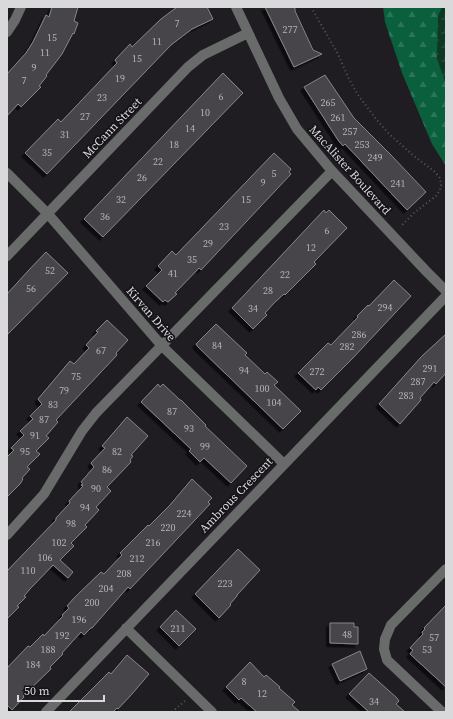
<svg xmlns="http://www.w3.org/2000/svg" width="453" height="719" viewBox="0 0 453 719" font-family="'Source Serif 4',serif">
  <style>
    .forest { fill: url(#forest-firs) }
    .wetland { fill: url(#wetland-marsh) }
    .building { fill: #464449; stroke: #87848b; filter: url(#shadow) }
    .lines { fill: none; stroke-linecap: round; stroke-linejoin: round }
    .path { stroke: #5a585d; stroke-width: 2; stroke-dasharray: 1 3; stroke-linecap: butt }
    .minor { stroke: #686b69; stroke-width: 10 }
    .labels { text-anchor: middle; stroke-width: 3.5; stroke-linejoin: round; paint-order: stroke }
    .number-label { font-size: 10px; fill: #b4b3b6 }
    .street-label { font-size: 12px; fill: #d9d8db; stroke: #161318 }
  </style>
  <defs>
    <pattern id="forest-firs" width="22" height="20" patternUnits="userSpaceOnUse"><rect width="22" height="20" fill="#0a5f3d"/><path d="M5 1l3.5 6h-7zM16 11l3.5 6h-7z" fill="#2d7558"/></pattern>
    <pattern id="wetland-marsh" width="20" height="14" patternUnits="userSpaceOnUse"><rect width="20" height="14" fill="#0c3824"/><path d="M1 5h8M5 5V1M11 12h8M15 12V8" fill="none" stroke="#2f5443"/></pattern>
    <filter id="shadow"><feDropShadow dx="-3.5" dy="3.5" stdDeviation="0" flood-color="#0009"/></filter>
  </defs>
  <rect width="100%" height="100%" fill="#1f1d22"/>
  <!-- forest -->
  <path class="forest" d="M383,7H446V166L432,144L402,73L385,22Z"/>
  <!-- wetland -->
  <path class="wetland" d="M442,7H446V84L437,59L438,16Z"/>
  <!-- building -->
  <path class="building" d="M52,7H78L74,21L78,23L74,34L73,33L62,54L46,75L47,76L39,86L41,87L21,107L18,104L7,116V74L26,53L33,42L46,15L49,17Z
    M177,7H207L213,19L192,29L171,45L47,174L25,153L58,119L61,122L117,63L115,60L130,44L132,47L161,19Z
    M265,7H295V11L313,50L322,54L294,67Z
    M223,73L243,93L103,237L84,219Z
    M325,75L354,118L391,155L426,192L407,210L345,144L343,146L338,140L304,87Z
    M274,153L291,169L289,172L291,174L201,270L199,268L175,293L177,294L168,302L165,300L163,302L146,286L162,270L158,266L172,251L176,255Z
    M324,210L326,213L329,210L347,228L314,262L316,264L285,295L284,294L274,303L265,313L267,315L253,329L232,308Z
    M46,252L68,273L7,335V294L28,271Z
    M394,280L411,296L351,360L321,390L318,387L316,390L298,373L328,343L331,345L358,317L357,316L368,305L369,306Z
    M107,320L128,340L116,353L117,355L56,420L58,422L46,436L49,438L36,451L40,454L27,467L30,469L22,478L23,479L20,484L7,497V457L14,450L11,448L24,435L20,431L33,419L30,416L42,404L38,399L70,361L74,364L89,348L86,345L98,332L96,331Z
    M216,324L247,353L245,355L265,374L267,372L278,382L274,385L301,411L283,429L198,347L196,344Z
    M446,334V373L436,384L434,382L420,398L421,400L400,424L379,404L422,356Z
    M158,384L160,387L163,384L180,400H181L206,425L205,426L247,466L231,483L204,458L200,462L189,451L191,449L141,402Z
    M127,417L148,436L131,455L133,456L130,460L131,462L107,487L111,491L96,507L99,510L85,525L87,527L71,543L74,546L60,560L73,572L68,578L53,565L30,589L24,596L26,597L17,606L19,607L7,619V571L56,520V518L70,503L69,501L83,486L81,485L83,484L81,482L94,467L91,463L105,448L102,446Z
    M192,479L212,498L208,502L210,504L130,589L128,587L92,628H91L84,635L81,632L62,653L63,654L50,667L51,669L23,696L24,697L12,710L7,705V668L28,646L30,647L43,634L44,636L63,616L62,615L69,608L67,606L74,598L101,572L104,574L122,555L120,553L148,525L149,526L170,505Z
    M238,549L260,570L237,595V596L230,604L231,605L219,618L195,594Z
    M446,605V687L410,654L413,650L410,648L423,634L422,632L425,629L424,628Z
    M176,610L196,629L179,646L160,627Z
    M330,623H354V627H358V644L330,643Z
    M360,651L367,669L340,681L332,664Z
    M127,655L149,674L132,694L118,709L117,708L113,712H69L109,672L111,674Z
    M250,662L264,677L266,675L280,687L279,688L295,702L292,705L300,712H257L241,698L239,700L226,687Z
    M369,673L397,698L399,701L396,704L405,712H369L349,694Z"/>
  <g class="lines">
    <!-- path -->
    <path class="path" d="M311,7L338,54L349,79L358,95L376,119L389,134L414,156L435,172L440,178L441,185L440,190L436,196L415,212L400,227
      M172,712L186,700"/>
    <!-- minor -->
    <path class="minor" d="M236,7L279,98L297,129L332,171L426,271L446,291
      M7,32L15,20L21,7
      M7,173L48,214L162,346L284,464
      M7,256L188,67L203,55L248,33
      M7,535L44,494L82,431L96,413L332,171
      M126,628L212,712
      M46,712L446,296
      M442,712L387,660L384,649L385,639L391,625L446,569"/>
  </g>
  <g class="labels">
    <!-- number labels -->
    <g class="number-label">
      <text x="177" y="27">7</text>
      <text x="290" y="33">277</text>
      <text x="52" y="41">15</text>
      <text x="157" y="45">11</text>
      <text x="45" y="56">11</text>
      <text x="137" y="62">15</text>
      <text x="34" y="71">9</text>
      <text x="120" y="82">19</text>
      <text x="24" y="84">7</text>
      <text x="221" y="100">6</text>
      <text x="102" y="101">23</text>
      <text x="328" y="106">265</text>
      <text x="205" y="116">10</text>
      <text x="85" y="120">27</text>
      <text x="338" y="121">261</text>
      <text x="190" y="132">14</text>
      <text x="350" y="135">257</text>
      <text x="65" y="138">31</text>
      <text x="174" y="148">18</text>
      <text x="362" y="148">253</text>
      <text x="47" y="156">35</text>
      <text x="375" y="161">249</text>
      <text x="158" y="165">22</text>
      <text x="274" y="177">5</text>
      <text x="142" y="181">26</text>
      <text x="263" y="186">9</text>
      <text x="398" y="187">241</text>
      <text x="121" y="203">32</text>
      <text x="246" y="203">15</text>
      <text x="105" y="220">36</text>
      <text x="224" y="230">23</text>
      <text x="327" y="234">6</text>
      <text x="208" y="247">29</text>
      <text x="311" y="251">12</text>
      <text x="192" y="263">35</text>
      <text x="50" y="274">52</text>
      <text x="173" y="277">41</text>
      <text x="285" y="278">22</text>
      <text x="31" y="292">56</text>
      <text x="268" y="294">28</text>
      <text x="385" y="311">294</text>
      <text x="253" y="312">34</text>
      <text x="359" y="338">286</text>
      <text x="217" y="349">84</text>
      <text x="347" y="350">282</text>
      <text x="101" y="354">67</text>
      <text x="430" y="372">291</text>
      <text x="244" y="374">94</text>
      <text x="317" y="375">272</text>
      <text x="76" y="380">75</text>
      <text x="418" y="385">287</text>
      <text x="262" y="392">100</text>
      <text x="64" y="394">79</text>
      <text x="406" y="399">283</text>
      <text x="274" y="406">104</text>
      <text x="53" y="408">83</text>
      <text x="172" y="415">87</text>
      <text x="44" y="423">87</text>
      <text x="189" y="432">93</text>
      <text x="35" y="439">91</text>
      <text x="205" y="450">99</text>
      <text x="25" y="455">95</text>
      <text x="117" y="455">82</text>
      <text x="107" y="473">86</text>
      <text x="96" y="492">90</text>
      <text x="85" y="511">94</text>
      <text x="184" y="517">224</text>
      <text x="71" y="527">98</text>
      <text x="168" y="531">220</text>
      <text x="59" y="546">102</text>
      <text x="153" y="546">216</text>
      <text x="45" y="561">106</text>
      <text x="137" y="562">212</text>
      <text x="28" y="574">110</text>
      <text x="124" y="577">208</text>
      <text x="225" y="587">223</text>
      <text x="106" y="592">204</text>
      <text x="92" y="606">200</text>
      <text x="79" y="623">196</text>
      <text x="178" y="632">211</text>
      <text x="347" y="638">48</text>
      <text x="62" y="639">192</text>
      <text x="434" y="641">57</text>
      <text x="48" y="653">188</text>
      <text x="427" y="653">53</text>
      <text x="33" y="668">184</text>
      <text x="244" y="685">8</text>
      <text x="262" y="697">12</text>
      <text x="374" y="705">34</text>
    </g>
    <!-- street labels -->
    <g class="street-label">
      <text transform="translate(112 128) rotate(-46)" y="4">McCann Street</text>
      <text transform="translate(350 170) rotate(48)" y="4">MacAlister Boulevard</text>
      <text transform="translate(151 314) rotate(49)" y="4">Kirvan Drive</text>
      <text transform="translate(236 495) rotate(-46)" y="4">Ambrous Crescent</text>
    </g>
  </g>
  <!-- border -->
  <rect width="453" height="719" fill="none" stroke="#d9d8db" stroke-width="16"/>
  <!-- scale -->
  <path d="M18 695v6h86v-6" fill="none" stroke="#d9d8db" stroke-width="2"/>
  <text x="24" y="695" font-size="12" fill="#d9d8db" stroke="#161318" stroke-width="3" paint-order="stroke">50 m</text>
</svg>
